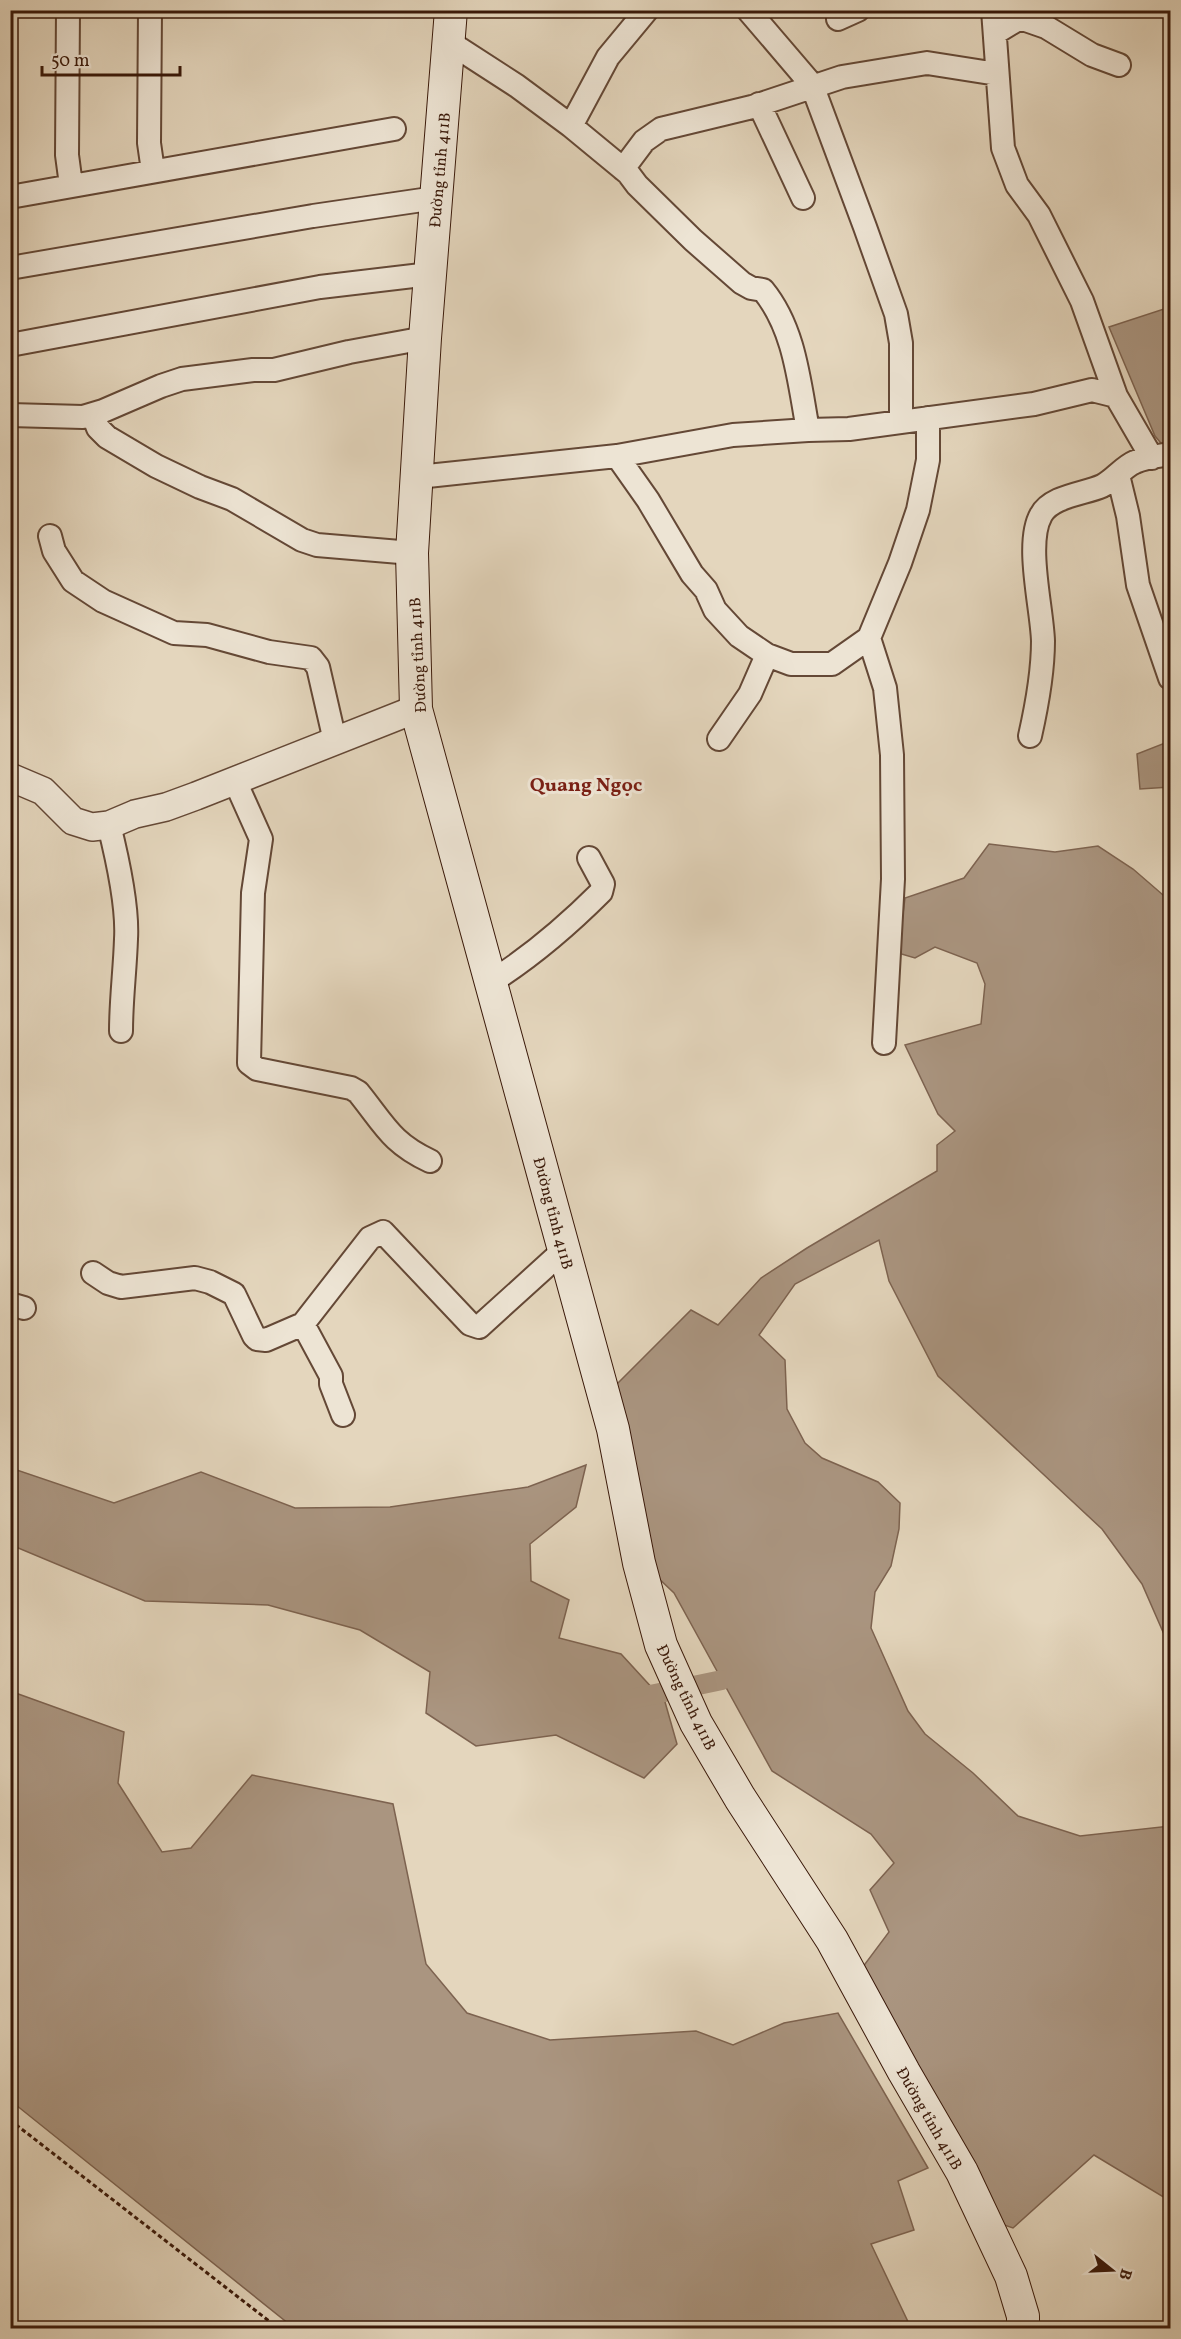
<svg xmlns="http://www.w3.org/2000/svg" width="1181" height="2339" viewBox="0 0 1181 2339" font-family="Vollkorn,serif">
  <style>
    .water { fill: #aa9580; stroke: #7d6350; stroke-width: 1.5 }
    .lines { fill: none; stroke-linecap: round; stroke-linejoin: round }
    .canal { stroke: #aa9580; stroke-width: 20 }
    .minor-casing { stroke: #644836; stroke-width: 26 }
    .tertiary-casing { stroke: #644836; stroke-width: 30 }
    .secondary-casing { stroke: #391809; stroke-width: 34 }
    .path { stroke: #391809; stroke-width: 3; stroke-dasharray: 4.5 3; stroke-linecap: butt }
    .minor { stroke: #ede4d4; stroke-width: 22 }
    .tertiary { stroke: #ede4d4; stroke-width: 27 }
    .secondary { stroke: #ede4d4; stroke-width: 32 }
    .labels { text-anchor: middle; stroke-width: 6; stroke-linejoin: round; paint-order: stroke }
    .street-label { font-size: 16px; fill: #391809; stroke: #ede4d4 }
    .quarter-label { font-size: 20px; font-weight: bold; fill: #7a1f14; stroke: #ede4d4 }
  </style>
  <rect width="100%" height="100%" fill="#e4d6bd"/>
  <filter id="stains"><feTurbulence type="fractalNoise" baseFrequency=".00333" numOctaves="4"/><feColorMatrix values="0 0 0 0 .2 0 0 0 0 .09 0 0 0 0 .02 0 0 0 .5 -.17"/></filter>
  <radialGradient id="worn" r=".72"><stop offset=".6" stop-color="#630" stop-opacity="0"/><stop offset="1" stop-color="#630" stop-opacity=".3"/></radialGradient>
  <!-- water -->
  <path class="water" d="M1170,307V448H1165L1155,436L1109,327Z
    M1170,741V787L1140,789L1137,754Z
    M989,844L1055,852L1098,846L1133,869L1170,901V1648L1142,1584L1102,1529L938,1376L889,1281L879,1240L795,1284L759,1335L785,1360L787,1409L805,1443L822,1458L878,1482L900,1503L899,1529L891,1566L875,1592L871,1628L908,1711L925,1734L973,1773L1018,1816L1080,1836L1170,1826V2201L1094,2155L1013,2228L995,2222L862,1968L889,1932L870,1890L894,1863L871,1834L772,1771L674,1593L652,1572L615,1386L691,1310L718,1325L761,1278L807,1248L937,1171V1145L955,1131L938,1114L905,1045L981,1024L985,984L977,963L935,947L915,958L898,953L905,898L964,878Z
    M586,1465L576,1507L530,1544L531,1581L569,1600L559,1638L621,1654L665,1702L677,1744L644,1778L556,1735L476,1746L426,1713L430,1672L360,1630L268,1605L145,1601L11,1545V1468L114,1503L201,1472L295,1508L390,1507L528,1487Z
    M10,1691L124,1732L118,1783L162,1852L191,1848L252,1775L393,1804L426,1964L467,2013L550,2040L696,2031L733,2045L784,2023L838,2013L928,2168L898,2181L914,2230L871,2244L911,2328H294L11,2101Z"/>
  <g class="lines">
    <!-- canal -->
    <path class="canal" d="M631,1699L722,1680"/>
    <defs>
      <path id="minor" d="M68,10L67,155L71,185
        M150,10L149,143L153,171
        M647,10L608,57L571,126L628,173L637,185L693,240L742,283L751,288L763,290C795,329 799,382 808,430
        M748,10L812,85L865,227L896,314L901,343V422
        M993,10L1003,148L1017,185L1039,215L1082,301L1116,396L1152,458
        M838,19L858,10
        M995,33L1020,18L1046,27L1092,55L1119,65
        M449,42L517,86L571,126
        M759,104L803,198
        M623,169L644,141L661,129L752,107L842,77L927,63L997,74
        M10,197L394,129
        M10,268L313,216L436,198
        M10,345L320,287L430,274
        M10,415L83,417L103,411L161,386L182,379L253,370H274L349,352L425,338
        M93,415L98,428L107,437L156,466L200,487L232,499L302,540L317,545L412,553
        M617,456L648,500L692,574L706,590L715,610L739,636L767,655L791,664H832L869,638L900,563L918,510L928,460V418
        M1118,475L1128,516L1138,585L1170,678
        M418,477L617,456L733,435L808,430L849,429L1034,404L1092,390L1116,396
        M50,536L54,551L73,581L103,601L174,633L207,635L269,652L311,658L318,667L335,741
        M869,638L885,688L892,755L893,879L884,1043
        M1030,736C1037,705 1043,674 1043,641C1042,608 1025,543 1041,515C1051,496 1084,494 1102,486C1114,480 1123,467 1135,462C1145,457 1159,456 1170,454
        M719,739L750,694L767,655
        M235,781L261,839L253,893L249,1063L257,1069L351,1088L358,1092C384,1124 391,1143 430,1161
        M109,825C117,857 128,906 126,939C125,970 121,1000 121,1031
        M491,982C532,956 567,926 601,892L603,884L589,858
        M93,1273L108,1283L121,1287L195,1278L210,1282L234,1294L254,1336L257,1339L266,1340L303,1324L370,1238L383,1232L470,1324L479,1327L564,1250
        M10,1304L24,1308
        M303,1324L331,1376V1384L343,1415"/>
      <path id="tertiary" d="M10,777L43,791L73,821L92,827L109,825L135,814L166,807L196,796L416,709"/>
      <path id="secondary" d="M451,10L425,338L412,553L416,709L613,1429L639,1563L661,1645L696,1723L740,1798L832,1940L904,2072L962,2172L1011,2276L1023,2316V2328"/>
    </defs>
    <!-- minor casing -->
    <use href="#minor" class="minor-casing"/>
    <!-- tertiary casing -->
    <use href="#tertiary" class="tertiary-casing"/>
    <!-- secondary casing -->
    <use href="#secondary" class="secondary-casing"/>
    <!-- path -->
    <path class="path" d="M10,2120L278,2328"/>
    <!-- minor -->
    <use href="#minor" class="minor"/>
    <!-- tertiary -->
    <use href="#tertiary" class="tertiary"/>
    <!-- secondary -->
    <use href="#secondary" class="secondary"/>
  </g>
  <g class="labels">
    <!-- street labels -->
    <g class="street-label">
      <text transform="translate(439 170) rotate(-85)" y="6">Đường tỉnh 411B</text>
      <text transform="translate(417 655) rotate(-93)" y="6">Đường tỉnh 411B</text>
      <text transform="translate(554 1213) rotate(75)" y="6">Đường tỉnh 411B</text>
      <text transform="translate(687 1697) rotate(64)" y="6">Đường tỉnh 411B</text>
      <text transform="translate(930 2118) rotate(60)" y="6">Đường tỉnh 411B</text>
    </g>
    <!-- quarter labels -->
    <g class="quarter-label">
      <text x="586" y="791">Quang Ngọc</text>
    </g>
  </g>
  <!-- margin -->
  <rect width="1181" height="2339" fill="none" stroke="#e4d6bd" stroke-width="36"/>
  <rect x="12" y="12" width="1157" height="2315" fill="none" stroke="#391809" stroke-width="3"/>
  <rect x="18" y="18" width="1145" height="2303" fill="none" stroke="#391809" stroke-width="1.5"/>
  <!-- north arrow -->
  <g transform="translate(1112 2270) rotate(108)" stroke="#ede4d4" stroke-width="4.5" paint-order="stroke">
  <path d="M0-4.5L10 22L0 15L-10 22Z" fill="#391809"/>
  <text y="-9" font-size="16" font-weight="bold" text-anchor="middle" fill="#391809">B</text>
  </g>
  <!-- scale -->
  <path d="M42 66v9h138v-9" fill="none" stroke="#391809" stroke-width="3"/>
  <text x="51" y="66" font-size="18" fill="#391809" stroke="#ede4d4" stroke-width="4.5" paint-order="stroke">50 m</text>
  <rect width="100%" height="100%" filter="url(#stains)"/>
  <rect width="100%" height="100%" fill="url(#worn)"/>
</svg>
